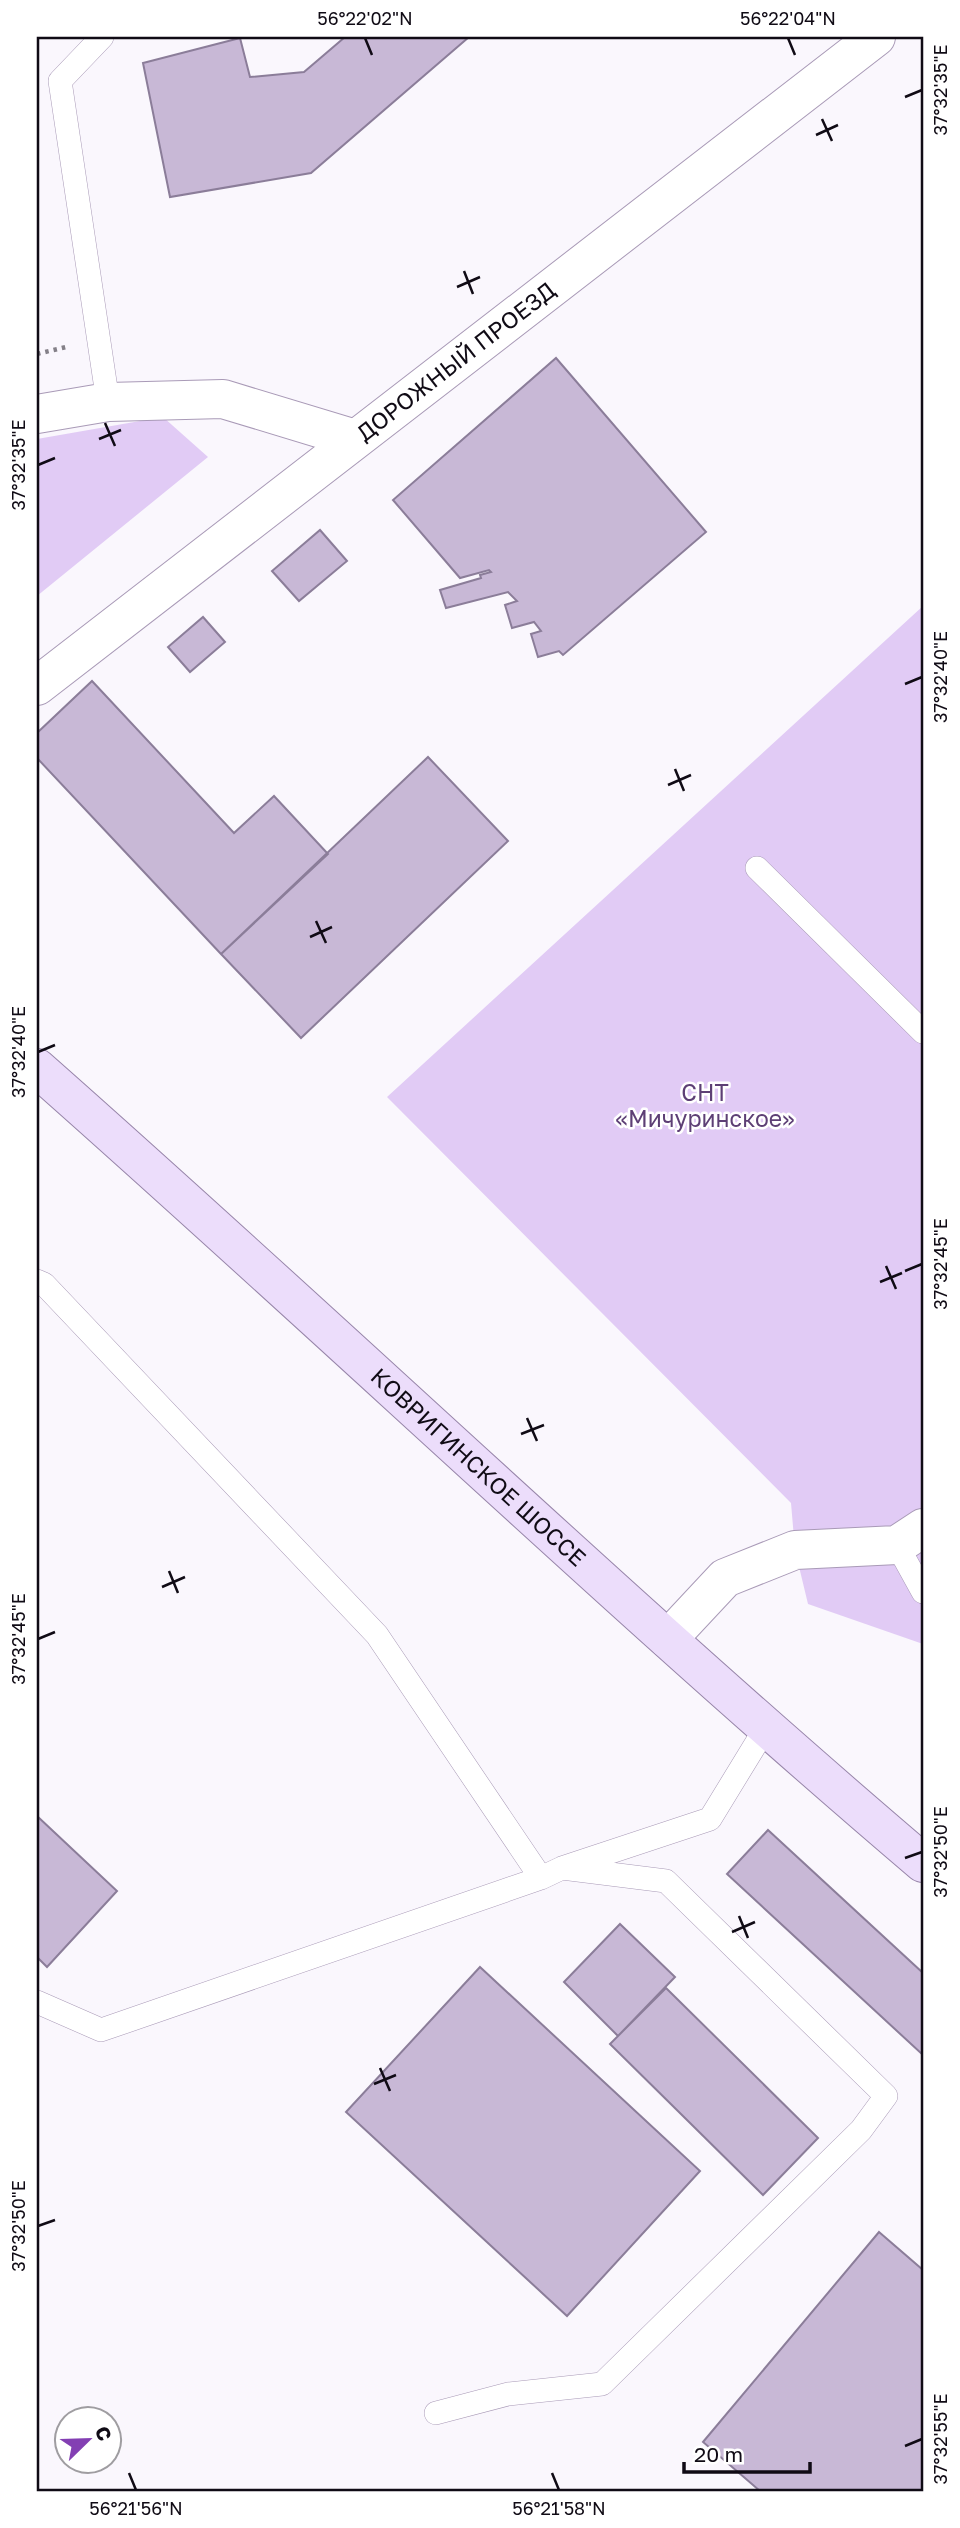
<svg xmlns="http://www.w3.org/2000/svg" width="960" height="2528" viewBox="0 0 960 2528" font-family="'Golos Text',sans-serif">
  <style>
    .green { fill: #e1cbf5 }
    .building { fill: #c8b8d6; stroke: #8b7d99; stroke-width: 2 }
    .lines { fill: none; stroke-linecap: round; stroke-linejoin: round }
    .lane-casing { stroke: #a99ab7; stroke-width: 24 }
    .street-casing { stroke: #a99ab7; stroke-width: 40 }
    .primary-casing { stroke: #9785a9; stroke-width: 40 }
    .path { stroke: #848088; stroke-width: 4.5; stroke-dasharray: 3.5 5; stroke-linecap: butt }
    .lane { stroke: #fff; stroke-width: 23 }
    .street { stroke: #fff; stroke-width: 38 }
    .primary { stroke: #ecddfb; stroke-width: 38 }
    .ticks { fill: none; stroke: #100b15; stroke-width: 2.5 }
    .labels { text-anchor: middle; stroke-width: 5; stroke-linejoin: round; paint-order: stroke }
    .street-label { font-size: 23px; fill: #100b15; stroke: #fff }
    .park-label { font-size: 23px; fill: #5d3f75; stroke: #fff }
    .neatline { fill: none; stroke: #100b15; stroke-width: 2.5 }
    .ticks-label { font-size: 18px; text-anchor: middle; fill: #100b15 }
  </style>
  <rect width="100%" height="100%" fill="#faf7fd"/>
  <!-- green -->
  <path class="green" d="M163,417L208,457L37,596V439Z
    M923,606V1644L808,1604L795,1550L791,1503L387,1097Z"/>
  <!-- building -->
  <path class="building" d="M345,37H469L311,173L170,197L143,63L240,38L250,77L304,72Z
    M556,358L706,532L563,655L559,651L538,657L531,634L541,631L534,622L512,628L505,605L517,601L508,592L446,608L440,590L481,578L480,575L491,572L489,570L460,578L393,500Z
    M320,530L347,561L299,601L272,571Z
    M203,617L225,642L190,672L168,647Z
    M92,681L234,833L274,796L328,854L221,954L37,758V733Z
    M428,757L508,841L301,1038L221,954Z
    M37,1816L117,1891L47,1967L37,1957Z
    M768,1830L923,1973V2055L727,1874Z
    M620,1924L675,1977L618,2036L564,1982Z
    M480,1967L700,2171L567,2316L346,2112Z
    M666,1988L818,2138L763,2195L610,2044Z
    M879,2232L923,2270V2491H760L703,2442Z"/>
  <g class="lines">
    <defs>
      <path id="lane" d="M102,37L60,81L108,402
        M757,868L923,1032
        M37,1281L44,1284L377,1635L541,1878
        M897,1545L923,1592
        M37,2002L101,2030L541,1878L562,1868L710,1819L765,1729
        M436,2413L508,2394L602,2384L861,2130L886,2096L666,1881L562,1868"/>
      <g id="street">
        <path d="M37,414L108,402L223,399L355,439"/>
        <path id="s1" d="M37,686L876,37"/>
        <path d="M668,1639L725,1578L795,1550L897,1545L923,1528"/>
      </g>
      <g id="primary">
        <path id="s2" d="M37,1068C335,1331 621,1606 923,1863"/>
      </g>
    </defs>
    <!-- lane casing -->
    <use href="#lane" class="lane-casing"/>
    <!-- street casing -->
    <use href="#street" class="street-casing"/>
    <!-- primary casing -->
    <use href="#primary" class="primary-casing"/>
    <!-- path -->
    <path class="path" d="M37,354L66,347"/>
    <!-- lane -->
    <use href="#lane" class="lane"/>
    <!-- street -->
    <use href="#street" class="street"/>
    <!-- primary -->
    <use href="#primary" class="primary"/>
  </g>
  <!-- ticks -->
  <path class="ticks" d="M365,38L372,55M788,38L795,55M905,97L922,90M822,119L832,141M816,135L838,125M464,271L473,294M457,287L480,277M105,423L115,446M99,439L121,430M38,465L55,458M905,684L922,677M675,769L684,791M668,785L691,775M316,921L326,943M310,937L332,927M38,1052L55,1045M886,1266L896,1289M905,1271L922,1264M880,1282L902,1273M527,1418L537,1441M521,1434L544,1425M169,1571L178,1593M162,1587L185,1577M38,1639L55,1632M905,1858L922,1852M739,1916L748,1938M732,1932L755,1922M380,2068L390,2091M374,2084L396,2075M38,2226L55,2220M905,2446L922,2439M129,2473L136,2490M552,2473L559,2490"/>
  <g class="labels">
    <!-- street labels -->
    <g class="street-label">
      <text dy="8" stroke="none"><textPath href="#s1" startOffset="530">ДОРОЖНЫЙ ПРОЕЗД</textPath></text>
      <text dy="8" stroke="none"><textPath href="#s2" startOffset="595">КОВРИГИНСКОЕ ШОССЕ</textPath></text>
    </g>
    <!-- park labels -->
    <g class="park-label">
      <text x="705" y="1101">СНТ<tspan x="705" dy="26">«Мичуринское»</tspan></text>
    </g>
  </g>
  <!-- border -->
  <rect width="960" height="2528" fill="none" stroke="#ffffff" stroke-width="77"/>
  <!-- north arrow -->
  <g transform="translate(88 2440) rotate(67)"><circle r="33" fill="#ffffff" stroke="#9f9da1" stroke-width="2"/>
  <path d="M0-5L12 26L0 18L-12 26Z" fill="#833fb3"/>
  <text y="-10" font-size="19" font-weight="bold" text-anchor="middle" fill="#100b15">С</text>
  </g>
  <!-- scale -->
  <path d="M684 2462v10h126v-10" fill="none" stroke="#100b15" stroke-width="3.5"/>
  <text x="694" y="2462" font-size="21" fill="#100b15" stroke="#ffffff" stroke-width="5" paint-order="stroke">20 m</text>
  <rect x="38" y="38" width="884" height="2452" class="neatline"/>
  <g class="ticks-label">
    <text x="365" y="25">56°22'02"N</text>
    <text x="788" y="25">56°22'04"N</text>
    <text transform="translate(941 90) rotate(-90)" y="6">37°32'35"E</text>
    <text transform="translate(19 465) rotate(-90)" y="6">37°32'35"E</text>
    <text transform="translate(941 677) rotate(-90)" y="6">37°32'40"E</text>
    <text transform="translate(19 1052) rotate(-90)" y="6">37°32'40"E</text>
    <text transform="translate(941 1264) rotate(-90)" y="6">37°32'45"E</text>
    <text transform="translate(19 1639) rotate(-90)" y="6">37°32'45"E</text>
    <text transform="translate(941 1852) rotate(-90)" y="6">37°32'50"E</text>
    <text transform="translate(19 2226) rotate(-90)" y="6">37°32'50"E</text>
    <text transform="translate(941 2439) rotate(-90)" y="6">37°32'55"E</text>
    <text x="136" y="2515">56°21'56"N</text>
    <text x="559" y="2515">56°21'58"N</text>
  </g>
</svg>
